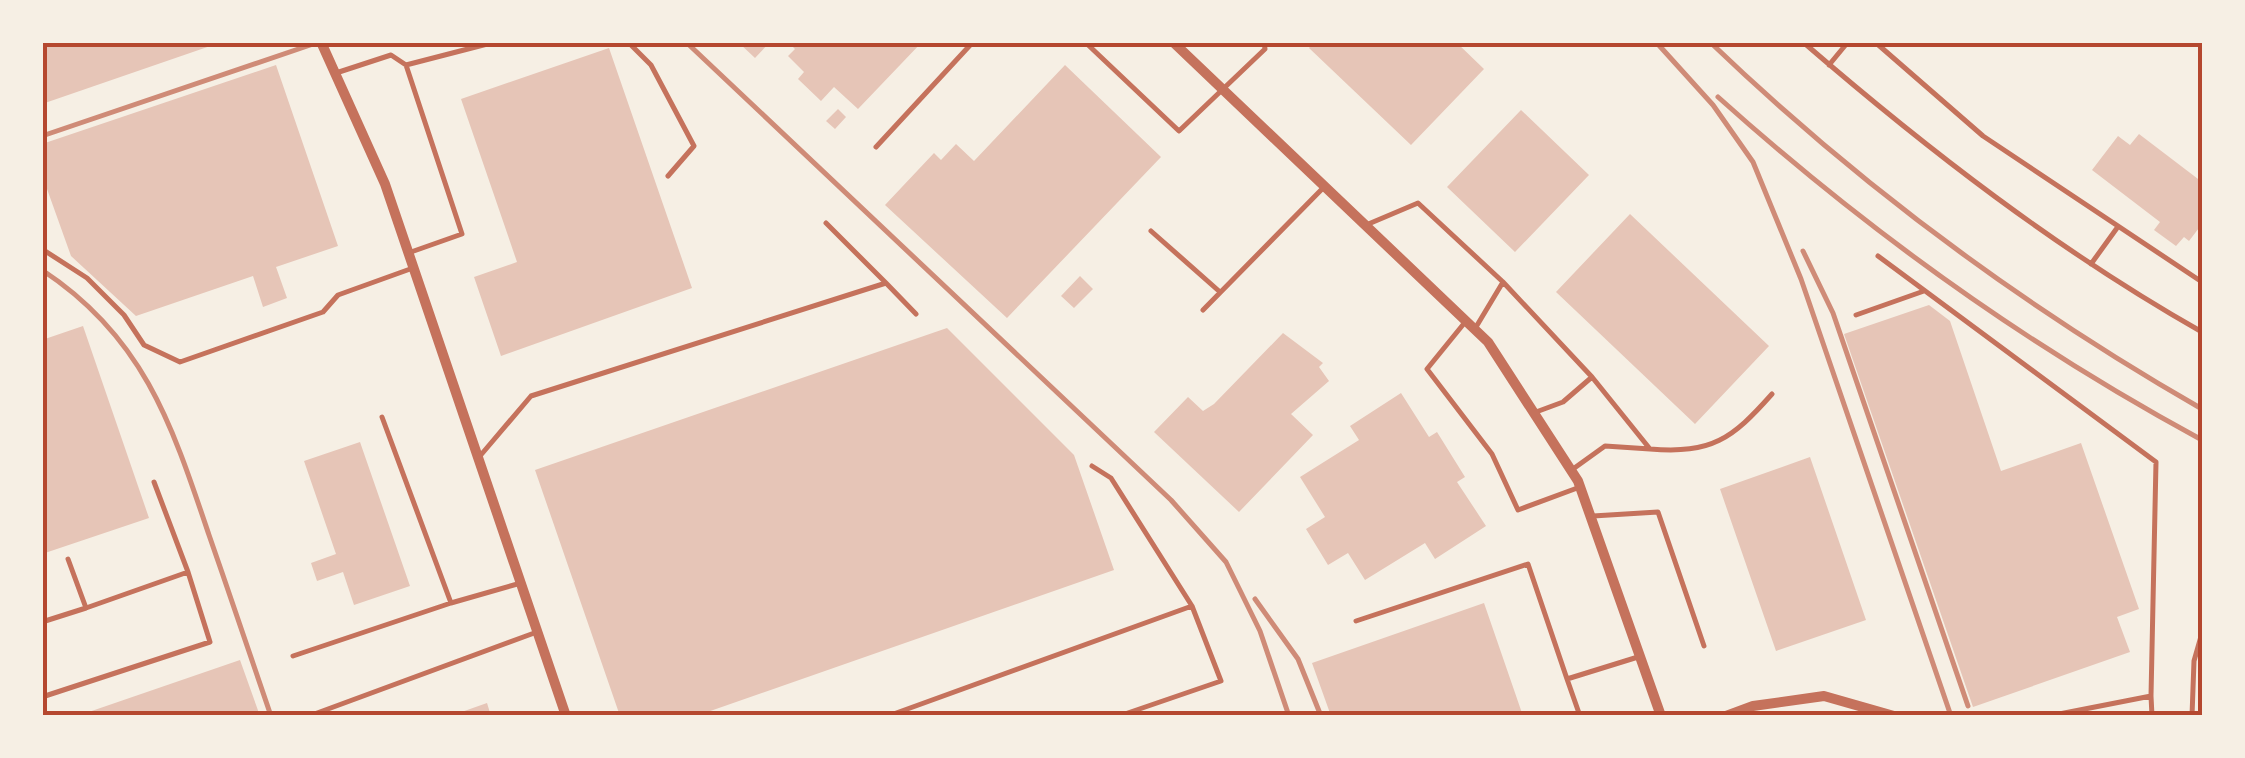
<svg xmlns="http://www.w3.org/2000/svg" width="2245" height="758" viewBox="0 0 2245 758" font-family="Karla,sans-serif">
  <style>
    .building { fill: #e6c5b7 }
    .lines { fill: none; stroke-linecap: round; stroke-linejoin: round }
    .service { stroke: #c5725c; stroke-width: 5 }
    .minor { stroke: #c5725c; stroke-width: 10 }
    .rail { stroke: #cf8b77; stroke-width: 5 }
    .neatline { fill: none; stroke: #b5482f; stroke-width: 4 }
  </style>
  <rect width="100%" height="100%" fill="#f6efe4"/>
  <!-- building -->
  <path class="building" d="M42,42H218L219,43L42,104Z
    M738,42H770L755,58Z
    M788,42H922L858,109L834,87L821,101L798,79L804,72L788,56L795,49Z
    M1314,42H1456L1484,69L1411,145L1309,48Z
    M609,48L692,288L501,356L474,277L517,262L461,99Z
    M276,65L338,246L276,267L287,298L263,307L253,276L136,316L71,256L42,175V144Z
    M1065,65L1161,157L1007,318L885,205L934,153L941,160L956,144L974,161Z
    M838,109L846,117L835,129L826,121Z
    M1521,110L1589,175L1515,252L1447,187Z
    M2139,134L2202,182V224L2189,241L2184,237L2176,246L2154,230L2160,222L2092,170L2118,136L2130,145Z
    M1630,214L1769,346L1695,424L1556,292Z
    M1080,276L1093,289L1074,308L1061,296Z
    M1929,305L1950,321L2001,471L2081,443L2139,609L2117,617L2130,652L1973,707L1844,334Z
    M83,326L149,518L42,554V340Z
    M947,328L1074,455L1114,570L696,716H620L535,470Z
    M1283,333L1323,363L1319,367L1329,381L1291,414L1313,435L1239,512L1154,432L1188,397L1203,411L1214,404Z
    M1401,393L1429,437L1437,432L1465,477L1457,482L1486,526L1435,559L1425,543L1365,580L1348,553L1328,565L1306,529L1325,517L1300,477L1359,440L1350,426Z
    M360,442L410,586L354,605L343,572L317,581L311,563L336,554L304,461Z
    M1810,457L1866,620L1776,651L1720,489Z
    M1484,603L1523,716H1331L1312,663Z
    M240,660L260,716H80V715Z
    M487,703L491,716H454L453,715Z"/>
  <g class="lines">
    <!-- service -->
    <path class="service" d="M628,42L651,65L694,146L668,176
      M1085,42L1179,131L1265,49L1264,42
      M1803,42C1928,150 2059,251 2202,332
      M1875,42L1983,136L2202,282
      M406,65L495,42
      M1829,65L1848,42
      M336,73L391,55L406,65L462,234L411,252
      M876,147L973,42
      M1366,225L1418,203L1503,282L1476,327
      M1151,231L1220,292
      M42,249L87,278L124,315L144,345L180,362L323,312L338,295L413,268
      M1878,256L2156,462L2151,696
      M2091,264L2117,228
      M1503,282L1592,377L1563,402L1536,412
      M886,283L916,314
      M1203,310L1324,187
      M42,313L43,314
      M1856,315L1924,291
      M1466,321L1427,369L1492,454L1518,510L1580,487
      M382,417L451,603L521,583
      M1650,449C1712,454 1732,439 1772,394
      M480,456L531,396L886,283L826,223
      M1092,466L1111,478L1192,606
      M1573,469L1605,446L1650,449L1592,377
      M1593,516L1658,512L1704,646
      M86,608L188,572L154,482
      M1356,621L1528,564L1567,679L1638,657
      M42,622L86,608L68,559
      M293,656L451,603
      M1567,679L1580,716
      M42,697L210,642L188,572
      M309,716L537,632
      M888,716L1192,606L1221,681L1119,716
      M2049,716L2151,696L2152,716
      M2192,716L2194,661L2202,633"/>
    <!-- minor -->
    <path class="minor" d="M321,42L385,184L566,716
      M1173,42L1488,342L1578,481L1661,716
      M1726,716L1753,706L1824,696L1894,716"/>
    <!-- rail -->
    <path class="rail" d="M686,42L1171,500L1226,562L1260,631L1289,716
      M1656,42L1713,105L1753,162L1801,279L1951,716
      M1710,42C1859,185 2024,307 2202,409
      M1718,97C1865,229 2028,346 2202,440
      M42,136L319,42
      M1803,251L1833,313L1968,706
      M42,270C144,337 172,425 209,535C230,595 250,655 271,716
      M1255,599L1298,659L1321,716"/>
  </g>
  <!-- border -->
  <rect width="2245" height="758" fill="none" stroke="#f6efe4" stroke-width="90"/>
  <rect x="45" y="45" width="2155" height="668" class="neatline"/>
</svg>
